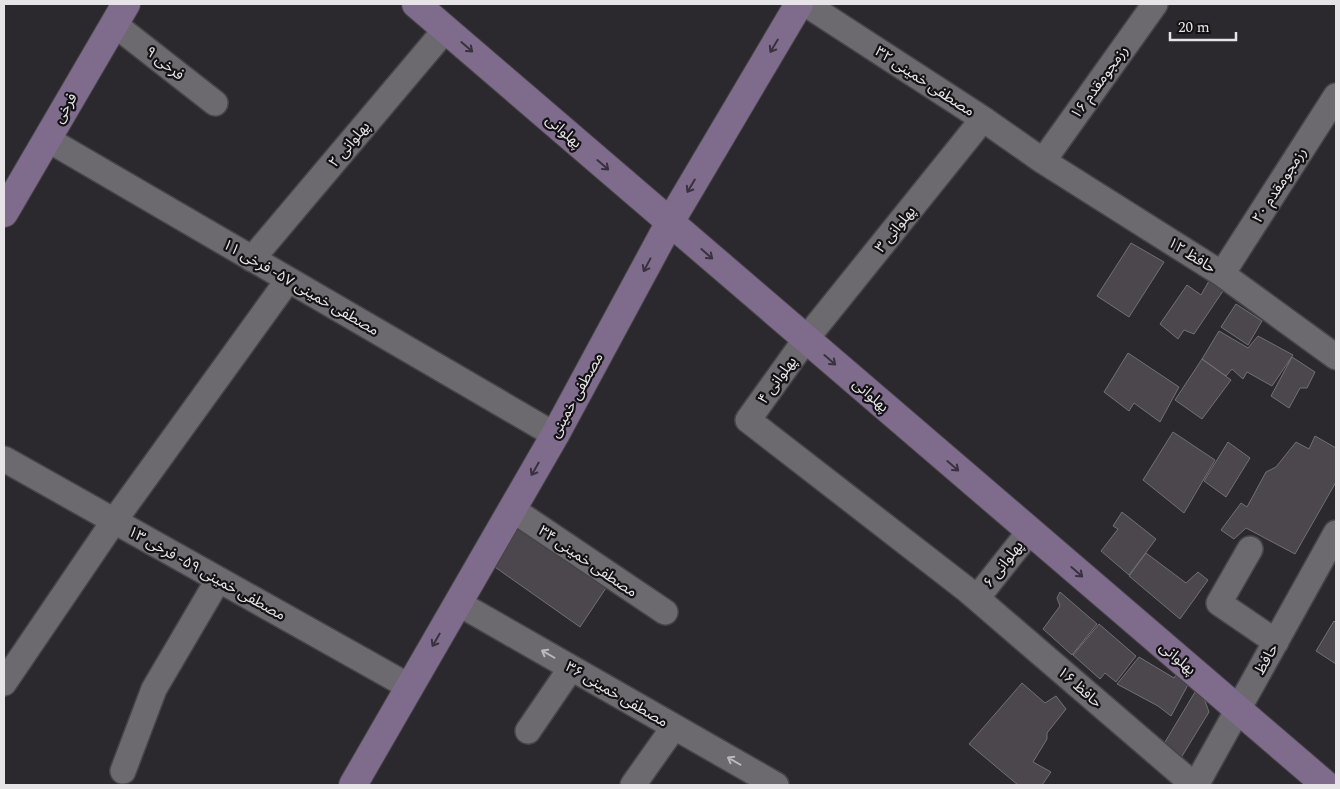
<svg xmlns="http://www.w3.org/2000/svg" width="1340" height="789" viewBox="0 0 1340 789" font-family="Spectral,'Noto Sans Arabic',serif">
  <style>
    .building { fill: #4b474d; stroke: #726f75 }
    .lines { fill: none; stroke-linecap: round; stroke-linejoin: round }
    .street-casing { stroke: #464448; stroke-width: 28 }
    .secondary-casing { stroke: #464448; stroke-width: 30 }
    .street { stroke: #6c696f; stroke-width: 25 }
    .secondary { stroke: #7f6c8c; stroke-width: 28 }
    .oneway { stroke: #39313e }
    .oneway2 { stroke: #bbb9bd }
    .labels { text-anchor: middle; stroke-width: 4.5; stroke-linejoin: round; paint-order: stroke }
    .street-label { font-size: 15px; fill: #e6e4e7; stroke: #131114 }
  </style>
  <rect width="100%" height="100%" fill="#2b282e"/>
  <!-- building -->
  <path class="building" d="M1131,243L1164,262L1129,317L1097,296Z
    M1209,281L1223,291L1194,334L1184,330L1178,339L1160,324L1187,285L1201,295Z
    M1236,304L1262,321L1248,345L1221,327Z
    M1219,331L1248,348L1258,336L1293,355L1272,386L1247,372L1243,379L1232,369L1226,376L1202,359Z
    M1128,353L1179,387L1160,422L1134,403L1129,411L1104,392Z
    M1292,357L1315,372L1307,388H1300L1289,408L1271,396Z
    M1202,359L1231,380L1202,419L1175,400Z
    M1173,432L1215,460L1184,513L1143,480Z
    M1315,436L1336,448V482L1295,554L1246,528L1234,539L1221,530L1241,503L1247,507L1266,472L1276,467L1296,442L1309,449Z
    M1228,442L1250,458L1226,497L1204,481Z
    M1122,512L1156,539L1129,575L1101,551L1118,529L1113,526Z
    M519,519L610,582L580,627L492,565Z
    M1146,553L1186,583L1198,572L1208,580L1180,619L1129,576Z
    M1060,592L1097,624L1072,655L1043,629L1060,606L1057,598Z
    M1334,621L1336,623V664L1316,651Z
    M1099,624L1136,656L1116,682L1105,673L1100,679L1073,655Z
    M1139,657L1174,678L1177,673L1189,683L1171,716L1158,706L1117,684Z
    M1022,683L1045,703L1056,696L1066,709L1047,733V739L1033,762L1051,772L1042,785H1018L969,744Z
    M1195,692L1204,698L1209,712L1176,766L1159,752Z"/>
  <g class="lines">
    <defs>
      <path id="street" d="M806,4L983,119L1043,161L1222,274L1336,357
        M114,24L215,103
        M983,119L806,339L748,420L966,589L1194,785
        M47,139L555,435
        M1043,161L1155,4
        M252,259L446,29
        M1222,274L1336,96
        M4,459L410,687
        M512,509L665,612
        M1250,549L1219,603L1276,642
        M977,598L1030,531
        M458,603L776,785
        M4,683L114,521L288,280
        M528,731L571,668
        M123,771L154,689L218,580
        M633,785L674,727
        M1196,785L1336,533"/>
      <path id="secondary" d="M416,4L1326,785
        M4,213L126,4
        M353,785L555,435L670,222L799,4"/>
    </defs>
    <!-- street casing -->
    <use href="#street" class="street-casing"/>
    <!-- secondary casing -->
    <use href="#secondary" class="secondary-casing"/>
    <!-- street -->
    <use href="#street" class="street"/>
    <!-- secondary -->
    <use href="#secondary" class="secondary"/>
  </g>
  <!-- one-way arrows -->
  <defs><path id="oneway-shaft" d="M-6 0H5M1.5-3L5.5 0L1.5 3" fill="none" stroke-width="1.6" stroke-linecap="round" stroke-linejoin="round" transform="scale(1.25)"/></defs>
  <g class="oneway">
    <use href="#oneway-shaft" transform="translate(774 46) rotate(121)"/>
    <use href="#oneway-shaft" transform="translate(467 47) rotate(41)"/>
    <use href="#oneway-shaft" transform="translate(603 165) rotate(41)"/>
    <use href="#oneway-shaft" transform="translate(691 186) rotate(121)"/>
    <use href="#oneway-shaft" transform="translate(707 254) rotate(41)"/>
    <use href="#oneway-shaft" transform="translate(647 265) rotate(118)"/>
    <use href="#oneway-shaft" transform="translate(830 360) rotate(41)"/>
    <use href="#oneway-shaft" transform="translate(953 466) rotate(41)"/>
    <use href="#oneway-shaft" transform="translate(535 469) rotate(120)"/>
    <use href="#oneway-shaft" transform="translate(1077 572) rotate(41)"/>
    <use href="#oneway-shaft" transform="translate(436 640) rotate(120)"/>
  </g>
  <g class="oneway2">
    <use href="#oneway-shaft" transform="translate(548 654) rotate(-150)"/>
    <use href="#oneway-shaft" transform="translate(734 761) rotate(-150)"/>
  </g>
  <g class="labels">
    <!-- street labels -->
    <g class="street-label">
      <text transform="translate(165 63) rotate(38)" y="5">فرخی ۹</text>
      <text transform="translate(925 81) rotate(33)" y="5">مصطفی خمینی ۳۲</text>
      <text transform="translate(1099 82) rotate(-54)" y="5">رزمجومقدم ۱۶</text>
      <text transform="translate(65 108) rotate(-60)" y="5">فرخی</text>
      <text transform="translate(564 131) rotate(41)" y="5">پهلوانی</text>
      <text transform="translate(349 144) rotate(-50)" y="5">پهلوانی ۲</text>
      <text transform="translate(1279 185) rotate(-57)" y="5">رزمجومقدم ۲۰</text>
      <text transform="translate(895 229) rotate(-51)" y="5">پهلوانی ۳</text>
      <text transform="translate(1192 255) rotate(32)" y="5">حافظ ۱۲</text>
      <text transform="translate(301 287) rotate(30)" y="5">مصطفی خمینی ۵۷- فرخی ۱۱</text>
      <text transform="translate(777 380) rotate(-54)" y="5">پهلوانی ۴</text>
      <text transform="translate(576 395) rotate(-61)" y="5">مصطفی خمینی</text>
      <text transform="translate(871 395) rotate(41)" y="5">پهلوانی</text>
      <text transform="translate(588 561) rotate(34)" y="5">مصطفی خمینی ۳۴</text>
      <text transform="translate(1003 564) rotate(-52)" y="5">پهلوانی ۶</text>
      <text transform="translate(207 573) rotate(29)" y="5">مصطفی خمینی ۵۹- فرخی ۱۳</text>
      <text transform="translate(1178 658) rotate(40)" y="5">پهلوانی</text>
      <text transform="translate(1266 659) rotate(-61)" y="5">حافظ</text>
      <text transform="translate(1080 687) rotate(41)" y="5">حافظ ۱۶</text>
      <text transform="translate(617 694) rotate(30)" y="5">مصطفی خمینی ۳۶</text>
    </g>
  </g>
  <!-- border -->
  <rect width="1340" height="789" fill="none" stroke="#e6e4e7" stroke-width="10"/>
  <!-- scale -->
  <path d="M1170 32v8h66v-8" fill="none" stroke="#e6e4e7" stroke-width="2.5"/>
  <text x="1178" y="32" font-size="15" fill="#e6e4e7" stroke="#131114" stroke-width="4" paint-order="stroke">20 m</text>
</svg>
